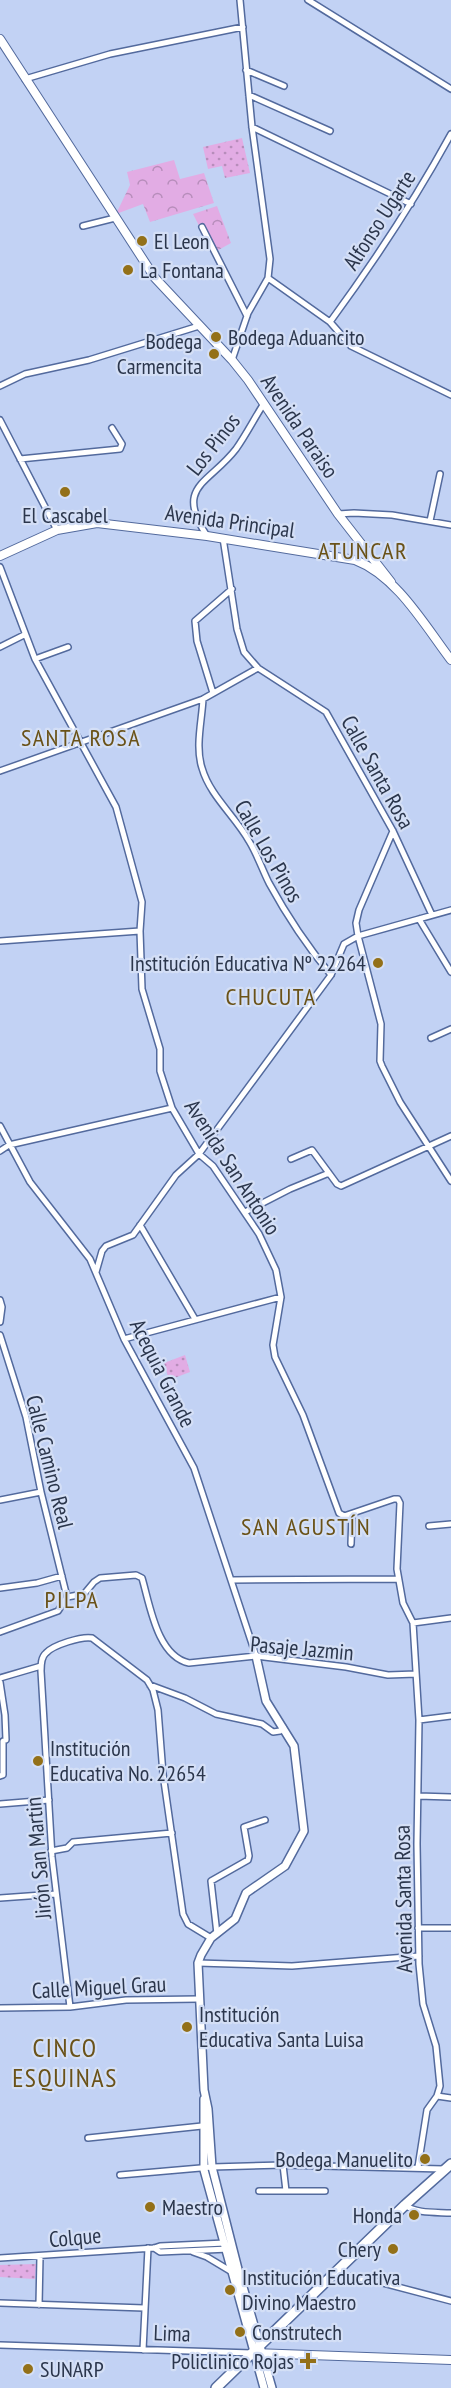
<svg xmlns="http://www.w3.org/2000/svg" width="451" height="2388" viewBox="0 0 451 2388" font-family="'PT Sans Narrow',sans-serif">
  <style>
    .forest { fill: url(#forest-crowns) }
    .park { fill: url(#park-dots) }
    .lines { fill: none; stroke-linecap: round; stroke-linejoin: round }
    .minor-casing { stroke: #536a9d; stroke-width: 8 }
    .tertiary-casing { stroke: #536a9d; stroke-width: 10 }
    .secondary-casing { stroke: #536a9d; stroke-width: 10 }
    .trunk-casing { stroke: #536a9d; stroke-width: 12 }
    .minor { stroke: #fff; stroke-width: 5 }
    .tertiary { stroke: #fff; stroke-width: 7 }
    .secondary { stroke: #fff; stroke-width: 8 }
    .trunk { stroke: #fff; stroke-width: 9 }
    .poi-dot { fill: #937018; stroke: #d4dff6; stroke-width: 2 }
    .labels { text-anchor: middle; stroke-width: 4.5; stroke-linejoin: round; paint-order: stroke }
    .street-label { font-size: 22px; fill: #2b364c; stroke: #d4dff6 }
    .poi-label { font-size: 22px; fill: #2b364c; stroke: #d4dff6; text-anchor: start }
    .neighbourhood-label { font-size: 24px; letter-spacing: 1.5px; fill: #6a5218; stroke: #d4dff6 }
    .quarter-label { font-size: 26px; letter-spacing: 1.5px; fill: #6a5218; stroke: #d4dff6 }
  </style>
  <defs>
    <pattern id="forest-crowns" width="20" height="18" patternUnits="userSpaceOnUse" patternTransform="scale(1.5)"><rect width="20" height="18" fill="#e2ace4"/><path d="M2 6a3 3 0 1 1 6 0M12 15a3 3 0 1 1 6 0" fill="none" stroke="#b78dbb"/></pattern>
    <pattern id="park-dots" width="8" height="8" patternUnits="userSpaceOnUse" patternTransform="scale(1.5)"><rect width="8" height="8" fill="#e2ace4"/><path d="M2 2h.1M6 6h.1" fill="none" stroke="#b78dbb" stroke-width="1.8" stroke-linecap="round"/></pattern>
  </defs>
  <rect width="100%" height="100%" fill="#c2d2f4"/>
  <!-- forest -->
  <path class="forest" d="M174,160L180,179L204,173L214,203L150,222L143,204L116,214L130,185L127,172Z
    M217,206L231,243L213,253L193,214Z"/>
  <!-- park -->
  <path class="park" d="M242,138L250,173L225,178L222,166L208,169L203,147Z
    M185,1355L190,1372L169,1380L164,1363Z
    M36,2264L35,2279L0,2277V2265Z"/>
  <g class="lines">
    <defs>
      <path id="minor" d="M308,0L451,89
        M246,70L284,86
        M25,79L110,54L243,27
        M249,95L330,131
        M252,127L411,204
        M83,226L115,218
        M202,227L247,316
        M268,278L330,322L351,346L451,395
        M330,322C374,262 415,200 451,134
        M232,360L248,313L268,278L270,259L252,127L240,0
        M0,386L25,374L89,360L199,326
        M0,420L57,530
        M20,459L120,449L122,444L112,428
        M338,514L354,513L392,515L451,525
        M430,521L440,474
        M207,536C174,486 209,484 236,449C246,435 254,419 263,405
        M223,538L237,629L244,652L258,668L326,712L393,831L432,915
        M0,567L35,659L116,807L142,902L140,931L142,989L160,1049V1071L172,1108L199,1154L213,1166L259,1234L276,1270L281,1297L273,1345L275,1357L303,1415L339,1513L344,1516L394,1499H398L400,1503L397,1569L403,1603L413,1623L419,1720L417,1844L419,1964L423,2004L436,2046L440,2086L437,2096L427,2110L418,2167
        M0,647L24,635
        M35,659L68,647
        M213,693L197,641L195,621L232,589
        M203,699C202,720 195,747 202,768C210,796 235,816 249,841C257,854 262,869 269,883C287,916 307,946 331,975
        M0,771L203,699L258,668
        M451,910L358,936L381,1024L380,1061L382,1066L400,1102L451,1181
        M419,919L451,972
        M0,941L140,931
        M431,1038L451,1029
        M0,1126L30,1182L90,1259L124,1339L194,1468L256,1656
        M0,1151L9,1145L172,1108
        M291,1159L312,1150L337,1184L341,1186L451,1136
        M245,1212L290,1189L329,1173
        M140,1225L195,1319
        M96,1272L102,1251L106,1246L133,1235L176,1175L199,1154L331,975L344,944L358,936L356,923L359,910L393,831
        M0,1300L2,1307L0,1322
        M0,1335L26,1417L41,1492L67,1597
        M124,1339L281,1297
        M0,1500L41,1492
        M429,1526L451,1524
        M351,1544L352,1514
        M232,1580L398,1579
        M0,1588L37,1583L62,1576
        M67,1597L84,1594L94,1582L100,1578L136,1575L142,1578C150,1605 157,1656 189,1663L256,1656L346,1667L388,1675L416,1674
        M413,1623L451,1618
        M0,1632L58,1611L67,1597
        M0,1678L41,1666
        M0,1682L5,1715L6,1740L3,1741V1775L0,1776
        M150,1685L185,1698L216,1714L262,1724L273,1732L280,1731L283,1727
        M419,1720L451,1716
        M418,1796L451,1797
        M0,1804L49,1800
        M51,1851L67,1848L73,1842L172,1833
        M0,1898L56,1894
        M418,1928H451
        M217,1934L211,1881L248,1860L249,1856L244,1827L265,1820
        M198,1963L292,1966L419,1956
        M70,2007L52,1857L41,1671C41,1665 41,1657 46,1653C53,1645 82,1636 92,1638L147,1680L153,1690L158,1710L163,1774L183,1914L188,1924L211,1938
        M0,2008L70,2007L126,2000L199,1999
        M437,2096L451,2098
        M88,2138L202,2126
        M283,2165L286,2191
        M120,2175L212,2167L283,2165L443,2169
        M259,2191H325
        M405,2205C416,2214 437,2212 451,2213
        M154,2248L160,2252L229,2249
        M193,2252L207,2257L232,2272
        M0,2258L154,2248L160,2246L225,2243
        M336,2274L379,2282L451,2301
        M0,2303L144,2308
        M39,2305L40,2257
        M0,2345L252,2353
        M143,2350L148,2248"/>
      <path id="tertiary" d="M256,1656L266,1701L294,1746L304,1831L285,1866L246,1893L235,1919L211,1938L201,1955L198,1963L204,2090L208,2109L212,2167L239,2273L272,2388
        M204,2099V2170L264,2388"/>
      <path id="secondary" d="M0,39L155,278L232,360L248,380L338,514L391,582
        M0,556L57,530L97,523L207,536L355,560C397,576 425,626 451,660
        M254,2353L451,2360"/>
      <path id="trunk" d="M216,2388L405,2205L451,2164"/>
    </defs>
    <!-- minor casing -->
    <use href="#minor" class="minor-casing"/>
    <!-- tertiary casing -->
    <use href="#tertiary" class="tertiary-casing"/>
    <!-- secondary casing -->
    <use href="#secondary" class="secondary-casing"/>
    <!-- trunk casing -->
    <use href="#trunk" class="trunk-casing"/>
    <!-- minor -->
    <use href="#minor" class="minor"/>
    <!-- tertiary -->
    <use href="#tertiary" class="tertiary"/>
    <!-- secondary -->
    <use href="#secondary" class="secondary"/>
    <!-- trunk -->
    <use href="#trunk" class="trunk"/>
  </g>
  <!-- markers -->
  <g class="poi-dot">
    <circle cx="142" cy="241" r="6"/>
    <circle cx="128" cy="270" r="6"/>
    <circle cx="216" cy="337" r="6"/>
    <circle cx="214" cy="354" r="6"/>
    <circle cx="65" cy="492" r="6"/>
    <circle cx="378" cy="963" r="6"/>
    <circle cx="38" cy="1761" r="6"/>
    <circle cx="187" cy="2027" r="6"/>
    <circle cx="425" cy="2159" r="6"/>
    <circle cx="150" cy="2207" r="6"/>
    <circle cx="414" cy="2215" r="6"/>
    <circle cx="393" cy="2249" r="6"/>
    <circle cx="230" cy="2290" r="6"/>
    <circle cx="240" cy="2332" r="6"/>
    <path d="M305 2352h6v6h6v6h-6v6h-6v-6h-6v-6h6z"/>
    <circle cx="28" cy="2369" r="6"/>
  </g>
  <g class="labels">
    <!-- street labels -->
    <g class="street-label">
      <text transform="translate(379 220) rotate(-57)" y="8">Alfonso Ugarte</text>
      <text transform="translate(300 426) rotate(56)" y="8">Avenida Paraiso</text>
      <text transform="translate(213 444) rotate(-52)" y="8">Los Pinos</text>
      <text transform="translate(230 521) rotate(8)" y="8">Avenida Principal</text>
      <text transform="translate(378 772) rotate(61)" y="8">Calle Santa Rosa</text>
      <text transform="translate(269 851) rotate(60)" y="8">Calle Los Pinos</text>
      <text transform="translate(233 1167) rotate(57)" y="8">Avenida San Antonio</text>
      <text transform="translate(163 1373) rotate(63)" y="8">Acequia Grande</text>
      <text transform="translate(50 1462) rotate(76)" y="8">Calle Camino Real</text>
      <text transform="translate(302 1648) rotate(5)" y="8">Pasaje Jazmin</text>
      <text transform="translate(38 1858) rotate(-95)" y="8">Jirón San Martin</text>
      <text transform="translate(403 1899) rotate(-91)" y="8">Avenida Santa Rosa</text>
      <text transform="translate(99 1987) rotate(-3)" y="8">Calle Miguel Grau</text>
      <text transform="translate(75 2237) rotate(-5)" y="8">Colque</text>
      <text transform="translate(172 2333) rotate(2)" y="8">Lima</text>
    </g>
    <!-- poi labels -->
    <g class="poi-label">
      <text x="154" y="249">El Leon</text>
      <text x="140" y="278">La Fontana</text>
      <text x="228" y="345">Bodega Aduancito</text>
      <text x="202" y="349" text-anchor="end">Bodega<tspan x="202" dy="25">Carmencita</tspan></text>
      <text x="65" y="523" text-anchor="middle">El Cascabel</text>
      <text x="366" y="971" text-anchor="end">Institución Educativa Nº 22264</text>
      <text x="50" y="1756">Institución<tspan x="50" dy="25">Educativa No. 22654</tspan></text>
      <text x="199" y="2022">Institución<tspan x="199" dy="25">Educativa Santa Luisa</tspan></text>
      <text x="413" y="2167" text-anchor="end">Bodega Manuelito</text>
      <text x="162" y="2215">Maestro</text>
      <text x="402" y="2223" text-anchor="end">Honda</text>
      <text x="381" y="2257" text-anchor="end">Chery</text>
      <text x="242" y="2285">Institución Educativa<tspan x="242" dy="25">Divino Maestro</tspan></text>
      <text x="252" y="2340">Construtech</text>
      <text x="294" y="2369" text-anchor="end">Policlinico Rojas</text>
      <text x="40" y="2377">SUNARP</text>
    </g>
    <!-- neighbourhood labels -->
    <g class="neighbourhood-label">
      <text x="363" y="559">ATUNCAR</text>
      <text x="81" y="746">SANTA ROSA</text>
      <text x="271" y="1005">CHUCUTA</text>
      <text x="306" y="1535">SAN AGUSTÍN</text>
      <text x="72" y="1608">PILPA</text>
    </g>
    <!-- quarter labels -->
    <g class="quarter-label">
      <text x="65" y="2057">CINCO<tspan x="65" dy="30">ESQUINAS</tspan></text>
    </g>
  </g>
</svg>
